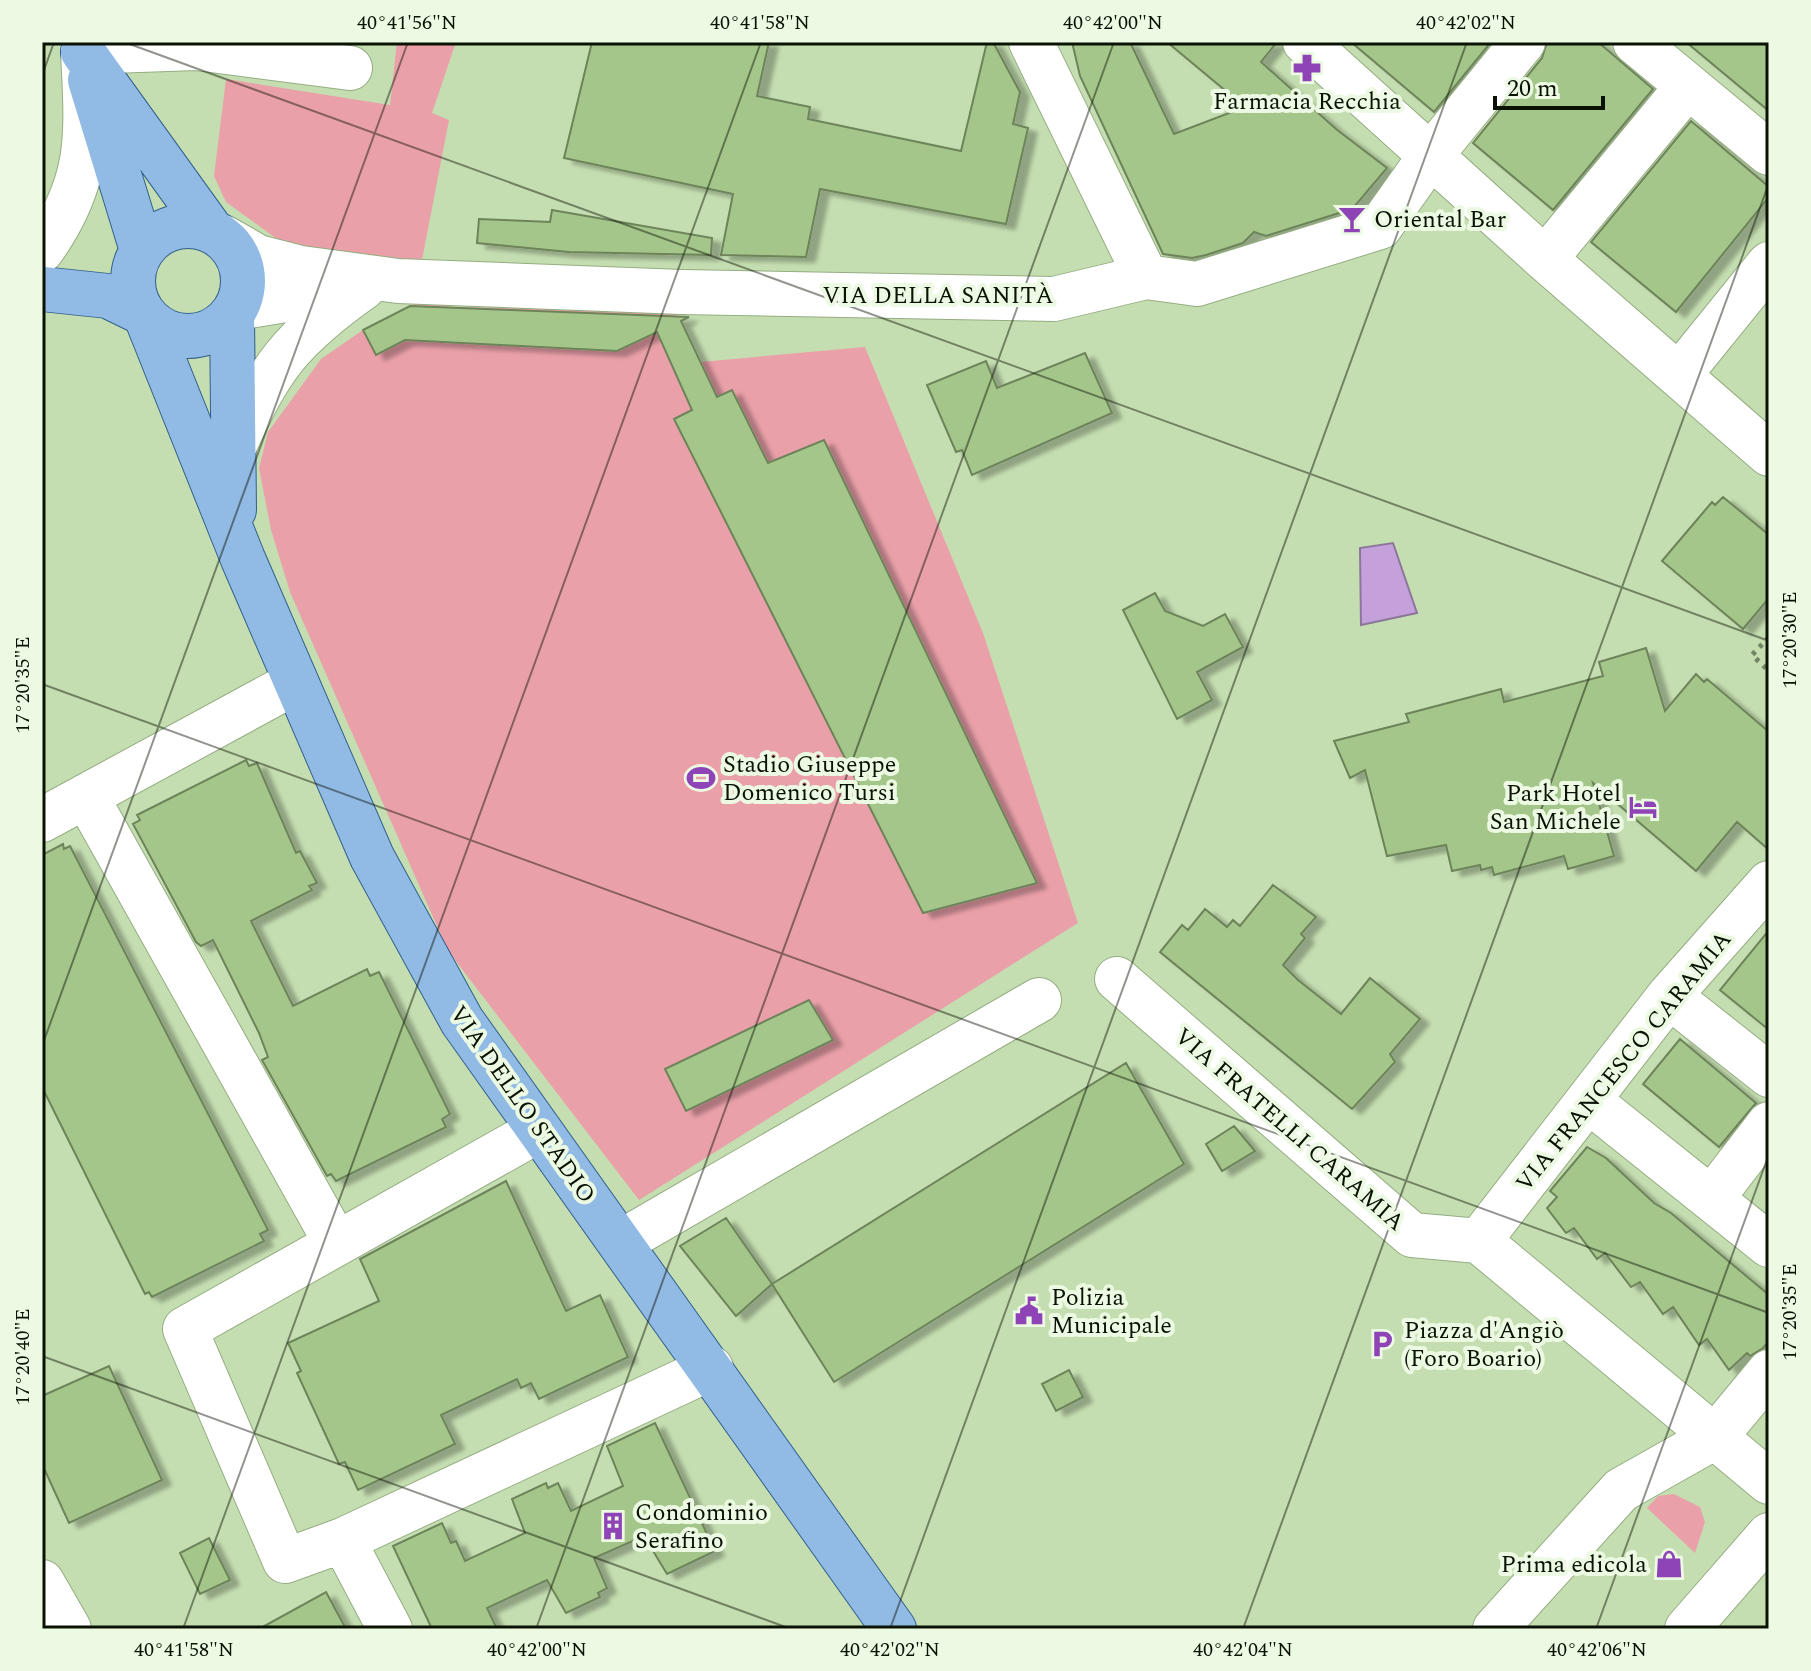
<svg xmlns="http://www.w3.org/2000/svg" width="1811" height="1671" viewBox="0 0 1811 1671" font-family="Spectral,serif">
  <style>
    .green { fill: #eaa0a9 }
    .water { fill: #c4a1db; stroke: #8c769a; stroke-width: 2 }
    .building { fill: #a5c68a; stroke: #6d845a; stroke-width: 2; filter: url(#shadow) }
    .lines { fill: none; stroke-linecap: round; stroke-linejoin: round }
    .minor-casing { stroke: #94ad81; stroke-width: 46 }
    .major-casing { stroke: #32618b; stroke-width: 46 }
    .path { stroke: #728464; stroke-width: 5; stroke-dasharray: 4 6; stroke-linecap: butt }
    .minor { stroke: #fff; stroke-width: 44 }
    .major { stroke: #91bae5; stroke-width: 44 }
    .ticks { fill: none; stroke: #0a1204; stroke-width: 2; stroke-opacity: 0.45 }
    .labels { text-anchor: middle; stroke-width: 8; stroke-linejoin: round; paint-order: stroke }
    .poi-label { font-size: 24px; fill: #0a1204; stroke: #edfae3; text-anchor: start }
    .street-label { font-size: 24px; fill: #0a1204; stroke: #edfae3 }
    .neatline { fill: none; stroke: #0a1204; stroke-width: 3 }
    .ticks-label { font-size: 20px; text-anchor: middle; fill: #0a1204 }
  </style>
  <defs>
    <filter id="shadow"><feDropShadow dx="9" dy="5" stdDeviation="2" flood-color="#0004"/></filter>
  </defs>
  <rect width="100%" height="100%" fill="#c5deb1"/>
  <!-- green -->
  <path class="green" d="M397,42H456L432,113L449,120L421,265L292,250L226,202L214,176L226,79L390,105Z
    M420,301L452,307L675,311L700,362L865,347L983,633L1078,923L639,1200L448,951L290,592L271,530L259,468L268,432L321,359L363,330Z
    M1674,1494L1700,1507L1705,1522L1695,1553L1647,1508L1658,1496Z"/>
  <!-- water -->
  <path class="water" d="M1393,543L1417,613L1361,625L1360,548Z"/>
  <!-- building -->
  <path class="building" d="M592,42H769L757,96L810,107L808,119L961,151L987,42H993L1020,92L1013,124L1028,128L1006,224L820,189L806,257L721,255L733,194L564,158Z
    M1072,42H1130L1174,134L1245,107L1167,42H1277L1261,62L1336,129L1387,168L1354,207L1336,214L1266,236L1254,232L1243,243L1206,255L1192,258L1163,254L1080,76Z
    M1351,42H1491L1434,112Z
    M1547,42H1598L1653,89L1553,210L1473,143L1542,58Z
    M1686,42H1769V111Z
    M1691,121L1769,187V197L1676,312L1591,242Z
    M552,210L712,238L711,255L569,252L477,243L479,219L550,222Z
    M410,306L689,317L681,321L717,397L732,390L768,463L824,440L1037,883L923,913L674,419L692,410L657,332L617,351L405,340L376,355L363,330Z
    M1085,353L1112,413L972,475L962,450L956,452L927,385L986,361L997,388Z
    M1723,497L1769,535V598L1743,629L1662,561L1712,502L1715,505Z
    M1155,593L1165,611L1203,626L1225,614L1243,647L1197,672L1212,700L1177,719L1123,610Z
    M1646,648L1665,711L1696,674L1704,682L1707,679L1769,732V850L1737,822L1696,871L1593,783L1614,856L1568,869L1564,856L1494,875L1492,867L1481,870L1480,865L1452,871L1446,845L1387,856L1365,770L1350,778L1334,741L1409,722L1406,714L1501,689L1504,702L1603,676L1599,662Z
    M246,760L249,766L257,763L296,853L300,851L317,883L309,886L312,890L251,921L293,1006L367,969L370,976L379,972L450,1114L442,1119L446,1127L336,1181L331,1174L327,1176L262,1060L268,1057L259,1033L213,940L201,946L196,942L133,824L140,820L137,815Z
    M63,844L64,849L70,846L268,1230L260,1234L264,1241L152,1297L149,1292L145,1294L42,1087V855Z
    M1273,885L1316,917L1301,934L1305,938L1283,965L1298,980L1341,1014L1370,978L1420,1019L1390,1054L1395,1062L1352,1109L1160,952L1182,925L1188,930L1205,909L1227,927L1233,920L1240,926Z
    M1769,930V1030L1720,990Z
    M809,1000L833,1040L686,1111L665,1069Z
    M1680,1039L1756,1103L1719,1147L1643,1084Z
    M1126,1063L1184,1164L834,1382L772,1284Z
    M1234,1126L1255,1151L1222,1171L1206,1144Z
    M1587,1147L1606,1158L1654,1203L1671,1213L1769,1295V1341L1763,1348L1750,1356L1747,1353L1729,1370L1707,1339L1699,1345L1673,1307L1663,1314L1640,1282L1631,1287L1605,1253L1597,1259L1574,1228L1566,1233L1547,1208L1557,1197L1550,1191Z
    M506,1181L566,1311L600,1295L628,1357L539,1399L531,1383L521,1388L517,1379L441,1415L455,1444L358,1490L345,1462L339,1464L297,1373L301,1371L288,1343L379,1301L360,1259Z
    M726,1218L772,1284L736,1316L680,1246Z
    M109,1366L162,1480L69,1523L42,1464V1396Z
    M1069,1370L1083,1397L1056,1411L1042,1384Z
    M655,1423L715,1551L667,1574L644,1536L594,1558L607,1588L598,1593L600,1597L566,1613L547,1580L487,1608L497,1629H432L393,1546L442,1523L451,1543L456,1541L465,1561L525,1533L512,1499L546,1483L548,1488L558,1483L571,1511L623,1486L607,1446Z
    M209,1538L230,1580L200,1594L180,1553Z
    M326,1592L346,1629H259Z"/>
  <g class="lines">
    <defs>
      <path id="minor" d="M1031,42L1146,277
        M1305,42L1545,259L1769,454
        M1635,42L1769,153
        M196,48L350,68
        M223,237L258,257L301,268L398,281L682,292L1054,299L1146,277L1197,284L1380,227L1431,155L1523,42
        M42,250C92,180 87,134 83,52L196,48L197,42
        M1545,259L1687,87
        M237,308L353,289
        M1680,374L1769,264
        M234,447C269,367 292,338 364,287
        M86,796L336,1243
        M42,820L296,682
        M1117,979L1412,1235L1479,1241
        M1669,996L1769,1075
        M1589,1101L1769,1245
        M1712,1198L1769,1124
        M1479,1241L1669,996L1769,883
        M1479,1241L1715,1437L1769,1372
        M621,1242L1039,1000
        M343,1540L285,1561L185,1329L539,1130
        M42,1582L69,1629
        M390,1629L343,1540L711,1368
        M1495,1629L1621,1490L1715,1437L1769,1482
        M1687,1629L1769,1535"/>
      <path id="major" d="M83,52L211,230
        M90,80L142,250
        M133 281a55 55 0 1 1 110 0a55 55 0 1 1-110 0Z
        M42,289L108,296L141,312
        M232,314L234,510
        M147,319L243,559L372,857L462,1021L894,1629"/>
    </defs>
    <!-- minor casing -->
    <use href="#minor" class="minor-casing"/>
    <!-- major casing -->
    <use href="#major" class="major-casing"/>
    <!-- path -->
    <path class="path" d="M1769,637L1752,655L1769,671"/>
    <!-- minor -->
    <use href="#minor" class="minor"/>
    <!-- major -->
    <use href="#major" class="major"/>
  </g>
  <!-- ticks -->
  <path class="ticks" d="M124,42L1769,641M42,76L54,42M42,684L1769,1313M42,1046L408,42M42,1356L791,1629M183,1629L761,42M536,1629L1114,42M890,1629L1467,42M1243,1629L1769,183M1596,1629L1769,1154"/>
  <!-- icons -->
  <defs>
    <symbol id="pharmacy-bare" viewBox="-9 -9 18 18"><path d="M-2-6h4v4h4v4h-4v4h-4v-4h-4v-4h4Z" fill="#8e44b6" stroke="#edfae3" stroke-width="2.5" paint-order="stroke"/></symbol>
    <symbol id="bar-bare" viewBox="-9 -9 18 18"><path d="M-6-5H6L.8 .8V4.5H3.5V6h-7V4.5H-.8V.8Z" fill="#8e44b6" stroke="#edfae3" stroke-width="2.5" paint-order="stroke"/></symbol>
    <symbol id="stadium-bare" viewBox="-9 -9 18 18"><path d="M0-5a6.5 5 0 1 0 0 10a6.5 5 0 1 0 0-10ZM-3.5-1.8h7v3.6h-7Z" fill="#8e44b6" stroke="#edfae3" stroke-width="2.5" paint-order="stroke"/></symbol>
    <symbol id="hotel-bare" viewBox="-9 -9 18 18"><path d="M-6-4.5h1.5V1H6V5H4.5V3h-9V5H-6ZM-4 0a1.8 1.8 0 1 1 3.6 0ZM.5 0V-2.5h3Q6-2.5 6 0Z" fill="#8e44b6" stroke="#edfae3" stroke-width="2.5" paint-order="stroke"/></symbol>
    <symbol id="civic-bare" viewBox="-9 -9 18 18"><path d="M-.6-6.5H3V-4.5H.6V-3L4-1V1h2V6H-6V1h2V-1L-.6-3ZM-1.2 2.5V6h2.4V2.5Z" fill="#8e44b6" stroke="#edfae3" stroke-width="2.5" paint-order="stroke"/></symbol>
    <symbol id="parking-bare" viewBox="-9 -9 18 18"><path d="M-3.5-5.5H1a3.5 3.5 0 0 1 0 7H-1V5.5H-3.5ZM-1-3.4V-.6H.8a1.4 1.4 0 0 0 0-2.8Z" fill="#8e44b6" stroke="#edfae3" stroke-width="2.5" paint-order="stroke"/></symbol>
    <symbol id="building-bare" viewBox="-9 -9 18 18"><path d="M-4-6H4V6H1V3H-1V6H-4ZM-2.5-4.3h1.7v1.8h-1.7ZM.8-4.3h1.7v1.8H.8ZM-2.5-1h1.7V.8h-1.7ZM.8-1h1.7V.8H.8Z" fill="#8e44b6" stroke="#edfae3" stroke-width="2.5" paint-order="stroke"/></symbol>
    <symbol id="shop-bare" viewBox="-9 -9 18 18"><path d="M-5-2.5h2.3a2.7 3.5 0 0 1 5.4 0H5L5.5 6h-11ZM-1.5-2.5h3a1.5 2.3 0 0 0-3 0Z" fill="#8e44b6" stroke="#edfae3" stroke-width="2.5" paint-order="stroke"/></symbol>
  </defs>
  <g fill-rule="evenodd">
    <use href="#pharmacy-bare" x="1287" y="48" width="40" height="40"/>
    <use href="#bar-bare" x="1332" y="199" width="40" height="40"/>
    <use href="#stadium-bare" x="681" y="758" width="40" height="40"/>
    <use href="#hotel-bare" x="1623" y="787" width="40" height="40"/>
    <use href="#civic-bare" x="1009" y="1291" width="40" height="40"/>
    <use href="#parking-bare" x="1362" y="1324" width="40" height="40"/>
    <use href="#building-bare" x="593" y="1506" width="40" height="40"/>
    <use href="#shop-bare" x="1649" y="1544" width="40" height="40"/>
  </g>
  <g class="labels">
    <!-- poi labels -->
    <g class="poi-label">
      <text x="1307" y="109" text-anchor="middle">Farmacia Recchia</text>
      <text x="1374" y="227">Oriental Bar</text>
      <text x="723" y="772">Stadio Giuseppe<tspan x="723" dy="28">Domenico Tursi</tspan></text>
      <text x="1621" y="801" text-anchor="end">Park Hotel<tspan x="1621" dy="28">San Michele</tspan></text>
      <text x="1051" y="1305">Polizia<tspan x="1051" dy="28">Municipale</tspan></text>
      <text x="1404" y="1338">Piazza d'Angiò<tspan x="1404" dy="28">(Foro Boario)</tspan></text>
      <text x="635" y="1520">Condominio<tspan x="635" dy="28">Serafino</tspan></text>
      <text x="1647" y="1572" text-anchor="end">Prima edicola</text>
    </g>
    <!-- street labels -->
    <g class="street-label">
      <text x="938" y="303">VIA DELLA SANITÀ</text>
      <text transform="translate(1623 1061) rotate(-51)" y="8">VIA FRANCESCO CARAMIA</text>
      <text transform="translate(523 1104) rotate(55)" y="8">VIA DELLO STADIO</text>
      <text transform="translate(1290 1129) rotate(41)" y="8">VIA FRATELLI CARAMIA</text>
    </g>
  </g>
  <!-- border -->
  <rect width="1811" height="1671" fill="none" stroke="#edfae3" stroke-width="88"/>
  <!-- scale -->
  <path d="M1495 96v12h108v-12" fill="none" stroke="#0a1204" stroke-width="4"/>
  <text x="1507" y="96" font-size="24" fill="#0a1204" stroke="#edfae3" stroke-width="6" paint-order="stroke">20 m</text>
  <rect x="44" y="44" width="1723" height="1583" class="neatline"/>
  <g class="ticks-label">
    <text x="407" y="29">40°41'56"N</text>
    <text x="760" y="29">40°41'58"N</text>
    <text x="1113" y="29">40°42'00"N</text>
    <text x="1466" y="29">40°42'02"N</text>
    <text transform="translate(1789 640) rotate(-90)" y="7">17°20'30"E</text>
    <text transform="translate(22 685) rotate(-90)" y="7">17°20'35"E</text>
    <text transform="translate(1789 1312) rotate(-90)" y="7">17°20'35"E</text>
    <text transform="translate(22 1357) rotate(-90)" y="7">17°20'40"E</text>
    <text x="184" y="1656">40°41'58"N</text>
    <text x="537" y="1656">40°42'00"N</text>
    <text x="890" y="1656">40°42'02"N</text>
    <text x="1243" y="1656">40°42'04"N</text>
    <text x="1597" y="1656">40°42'06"N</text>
  </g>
</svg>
